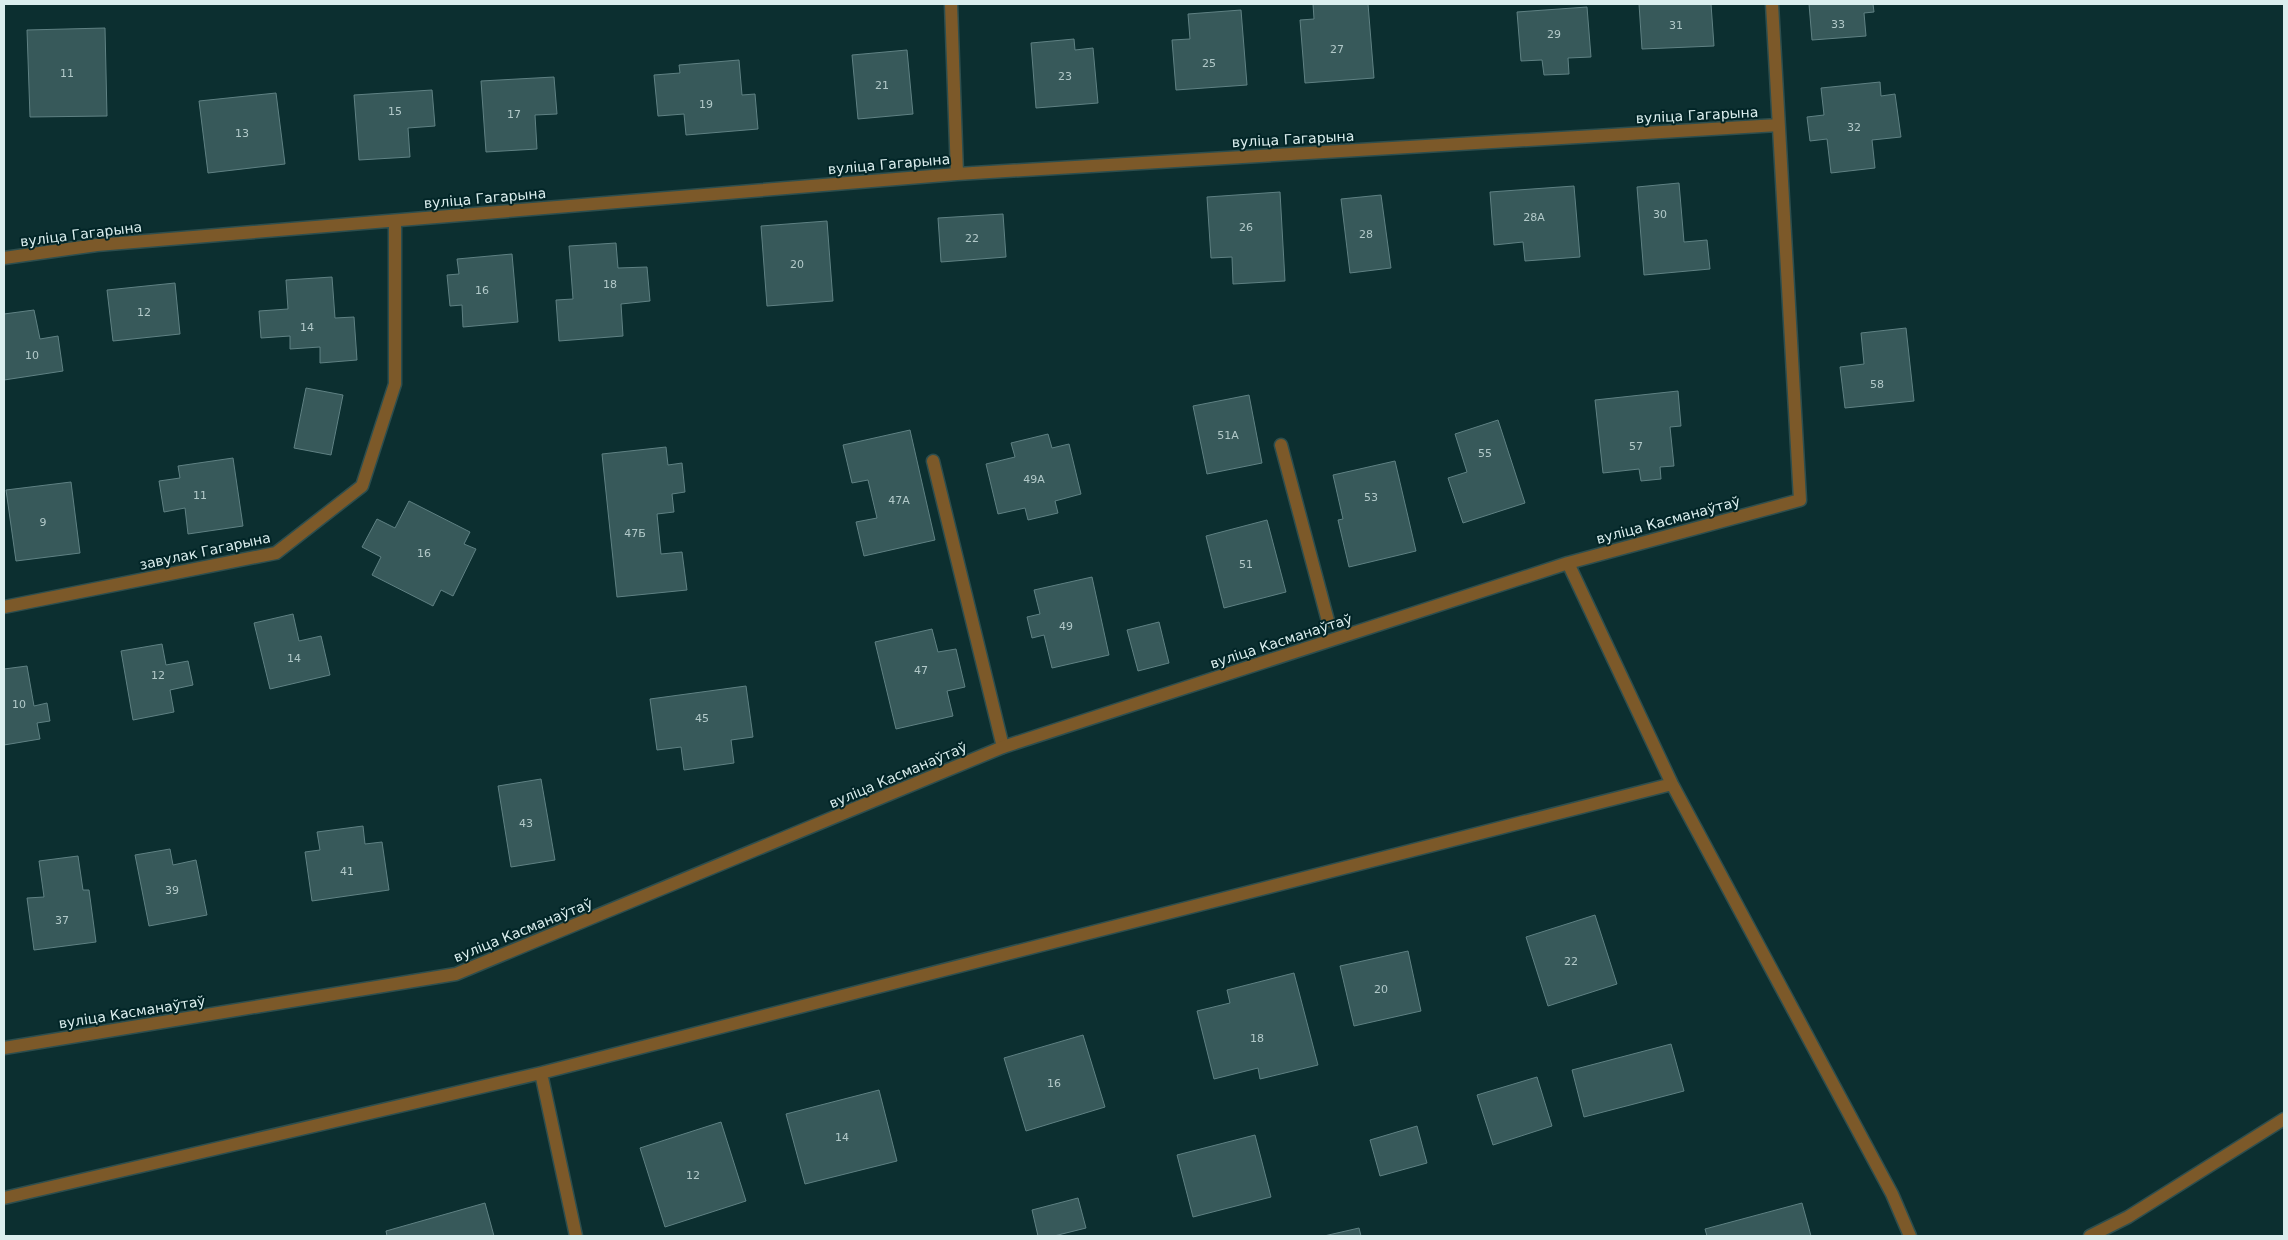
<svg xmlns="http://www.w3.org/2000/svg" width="2288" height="1240" viewBox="0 0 2288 1240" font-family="'DejaVu Sans',sans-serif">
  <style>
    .building { fill: #37595a; stroke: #5f8183 }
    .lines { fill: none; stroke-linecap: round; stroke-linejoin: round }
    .service-casing { stroke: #2d4e4e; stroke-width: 15 }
    .minor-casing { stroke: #2d4e4e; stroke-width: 15 }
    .service { stroke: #7c5929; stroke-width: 12 }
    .minor { stroke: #7c5929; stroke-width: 12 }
    .labels { text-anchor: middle; stroke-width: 4; stroke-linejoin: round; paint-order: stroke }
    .number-label { font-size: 11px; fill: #b2c9c9 }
    .street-label { font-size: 14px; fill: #dbeeee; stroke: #022527 }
  </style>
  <rect width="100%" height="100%" fill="#0c2f30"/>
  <!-- building -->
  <path class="building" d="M1313,4H1368L1374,78L1305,83L1300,20L1314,19Z
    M1639,4H1711L1714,46L1642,49Z
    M1809,4H1873L1874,12L1864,13L1866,36L1812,40Z
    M1587,7L1591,57L1568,58L1569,74L1544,75L1542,60L1521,61L1517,12Z
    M1241,10L1247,85L1176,90L1172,40L1190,39L1188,14Z
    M105,28L107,116L30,117L27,30Z
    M1074,39L1075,50L1093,48L1098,103L1036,108L1031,43Z
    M907,50L913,114L858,119L852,55Z
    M739,60L742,95L755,94L758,129L686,135L684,114L658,116L654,75L680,73L679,65Z
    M554,77L557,114L535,115L537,149L486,152L481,81Z
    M1880,82L1881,96L1895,94L1901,137L1872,140L1875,168L1831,173L1827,139L1810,141L1807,117L1824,115L1821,88Z
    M432,90L435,126L408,128L410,157L359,160L354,95Z
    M276,93L285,164L208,173L199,101Z
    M1679,183L1684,242L1707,240L1710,269L1644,275L1637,187Z
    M1574,186L1580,257L1525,261L1523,242L1494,245L1490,192Z
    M1280,192L1285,281L1233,284L1232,257L1211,258L1207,197Z
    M1381,195L1391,268L1350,273L1341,199Z
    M1003,214L1006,257L941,262L938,218Z
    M827,221L833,301L767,306L761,226Z
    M616,243L618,268L647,267L650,301L621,304L623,336L559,341L556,300L573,299L569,246Z
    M512,254L518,322L463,327L462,305L450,306L447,275L459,274L457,259Z
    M332,277L335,318L354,317L357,360L320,363V347L290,349V336L261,338L259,311L288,309L286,280Z
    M175,283L180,334L113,341L107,290Z
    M34,310L40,339L58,336L63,371L4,380V314Z
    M1906,328L1914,401L1845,408L1840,367L1864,364L1861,333Z
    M306,388L343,395L331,455L294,448Z
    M1678,391L1681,426L1670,427L1674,466L1660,467L1661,479L1641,481L1639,469L1603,473L1595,400Z
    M1249,395L1262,463L1207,474L1193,406Z
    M1498,420L1525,503L1463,523L1448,478L1467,472L1455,434Z
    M910,430L935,540L864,556L856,522L877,518L868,480L852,483L843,445Z
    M1048,434L1052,448L1069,444L1081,494L1055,501L1058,513L1028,520L1025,508L998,514L986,464L1015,457L1011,443Z
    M666,447L668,465L682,463L685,492L672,494L674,512L657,514L661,554L682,552L687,590L617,597L602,454Z
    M233,458L243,526L188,534L185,508L164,512L159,481L180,478L178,466Z
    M1395,461L1416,551L1349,567L1338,520L1343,519L1333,475Z
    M71,482L80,553L16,561L6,490Z
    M409,501L470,532L464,544L476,549L453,596L441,590L433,606L372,575L381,557L362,547L377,519L395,528Z
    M1267,520L1286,592L1224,608L1206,536Z
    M1092,577L1109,655L1052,668L1044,635L1032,638L1027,617L1040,614L1034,590Z
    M293,614L299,641L321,636L330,675L270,689L254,623Z
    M1159,622L1169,663L1138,671L1127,630Z
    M932,629L938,652L956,649L965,687L947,691L953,716L896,729L875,642Z
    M162,644L166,665L188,661L193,685L170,690L174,712L133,720L121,651Z
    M27,666L34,706L47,703L50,721L37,723L40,739L4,745V669Z
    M746,686L753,737L731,740L734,763L684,770L681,747L657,750L650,699Z
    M541,779L555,860L511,867L498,786Z
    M363,826L365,844L382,842L389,890L312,901L305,852L320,850L317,832Z
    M170,849L173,865L196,860L207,915L149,926L135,855Z
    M78,856L83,890H89L96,942L34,950L27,898L44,897L39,861Z
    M1595,915L1617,984L1548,1006L1526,937Z
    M1408,951L1421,1011L1354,1026L1340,966Z
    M1294,973L1318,1065L1260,1079L1258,1068L1214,1079L1197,1011L1230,1003L1227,990Z
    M1083,1035L1105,1107L1026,1131L1004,1058Z
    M1671,1044L1684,1091L1584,1117L1572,1070Z
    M1537,1077L1552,1126L1493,1145L1477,1095Z
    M879,1090L897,1161L805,1184L786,1114Z
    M721,1122L746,1201L665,1227L640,1148Z
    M1417,1126L1427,1163L1380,1176L1370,1140Z
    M1255,1135L1271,1197L1193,1217L1177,1155Z
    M1078,1198L1086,1228L1054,1236H1038L1032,1210Z
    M485,1203L494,1236H387L386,1231Z
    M1802,1203L1811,1236H1707L1705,1229Z
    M1359,1228L1361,1236H1324Z"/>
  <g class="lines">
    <defs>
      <path id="service" d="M1281,445L1328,621
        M933,461L1003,747"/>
      <path id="minor" d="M951,4L957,174
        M4,258L97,245L957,174L1778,125
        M1568,563L1672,784L1892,1194L1910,1236
        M4,607L276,553L362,486L395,384V221
        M4,1048L456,974L1003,747L1568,563L1800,500L1772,4
        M541,1073L576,1236
        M4,1198L541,1073L1672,784
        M2090,1236L2128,1217L2284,1119"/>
    </defs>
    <!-- service casing -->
    <use href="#service" class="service-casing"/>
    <!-- minor casing -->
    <use href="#minor" class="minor-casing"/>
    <!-- service -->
    <use href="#service" class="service"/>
    <!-- minor -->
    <use href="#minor" class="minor"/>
  </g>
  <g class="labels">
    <!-- number labels -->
    <g class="number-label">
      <text x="1838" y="28">33</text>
      <text x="1676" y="29">31</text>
      <text x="1554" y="38">29</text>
      <text x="1337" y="53">27</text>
      <text x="1209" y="67">25</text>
      <text x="67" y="77">11</text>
      <text x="1065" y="80">23</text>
      <text x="882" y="89">21</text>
      <text x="706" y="108">19</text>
      <text x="395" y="115">15</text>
      <text x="514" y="118">17</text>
      <text x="1854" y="131">32</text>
      <text x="242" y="137">13</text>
      <text x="1660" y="218">30</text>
      <text x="1534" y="221">28А</text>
      <text x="1246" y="231">26</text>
      <text x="1366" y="238">28</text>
      <text x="972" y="242">22</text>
      <text x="797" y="268">20</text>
      <text x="610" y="288">18</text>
      <text x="482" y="294">16</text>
      <text x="144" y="316">12</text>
      <text x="307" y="331">14</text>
      <text x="32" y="359">10</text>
      <text x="1877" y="388">58</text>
      <text x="1228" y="439">51А</text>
      <text x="1636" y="450">57</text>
      <text x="1485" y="457">55</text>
      <text x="1034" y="483">49А</text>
      <text x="200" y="499">11</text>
      <text x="1371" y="501">53</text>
      <text x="899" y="504">47А</text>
      <text x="43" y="526">9</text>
      <text x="635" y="537">47Б</text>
      <text x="424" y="557">16</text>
      <text x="1246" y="568">51</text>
      <text x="1066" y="630">49</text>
      <text x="294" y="662">14</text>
      <text x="921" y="674">47</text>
      <text x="158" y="679">12</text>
      <text x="19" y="708">10</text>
      <text x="702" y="722">45</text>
      <text x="526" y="827">43</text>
      <text x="347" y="875">41</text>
      <text x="172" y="894">39</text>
      <text x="62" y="924">37</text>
      <text x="1571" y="965">22</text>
      <text x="1381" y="993">20</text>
      <text x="1257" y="1042">18</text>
      <text x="1054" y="1087">16</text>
      <text x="842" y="1141">14</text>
      <text x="693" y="1179">12</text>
    </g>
    <!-- street labels -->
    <g class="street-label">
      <text transform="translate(1697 115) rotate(-3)" y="5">вуліца Гагарына</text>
      <text transform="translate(1293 139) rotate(-3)" y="5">вуліца Гагарына</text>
      <text transform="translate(889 164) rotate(-5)" y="5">вуліца Гагарына</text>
      <text transform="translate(485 198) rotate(-5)" y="5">вуліца Гагарына</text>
      <text transform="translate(81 234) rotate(-7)" y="5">вуліца Гагарына</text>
      <text transform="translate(1668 520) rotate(-15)" y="5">вуліца Касманаўтаў</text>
      <text transform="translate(205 551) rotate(-12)" y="5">завулак Гагарына</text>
      <text transform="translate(1281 641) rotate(-18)" y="5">вуліца Касманаўтаў</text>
      <text transform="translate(898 775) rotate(-23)" y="5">вуліца Касманаўтаў</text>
      <text transform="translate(523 930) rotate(-22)" y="5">вуліца Касманаўтаў</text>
      <text transform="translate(132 1012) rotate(-9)" y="5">вуліца Касманаўтаў</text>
    </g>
  </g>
  <!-- border -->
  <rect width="2288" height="1240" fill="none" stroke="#dbeeee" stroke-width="10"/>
</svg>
